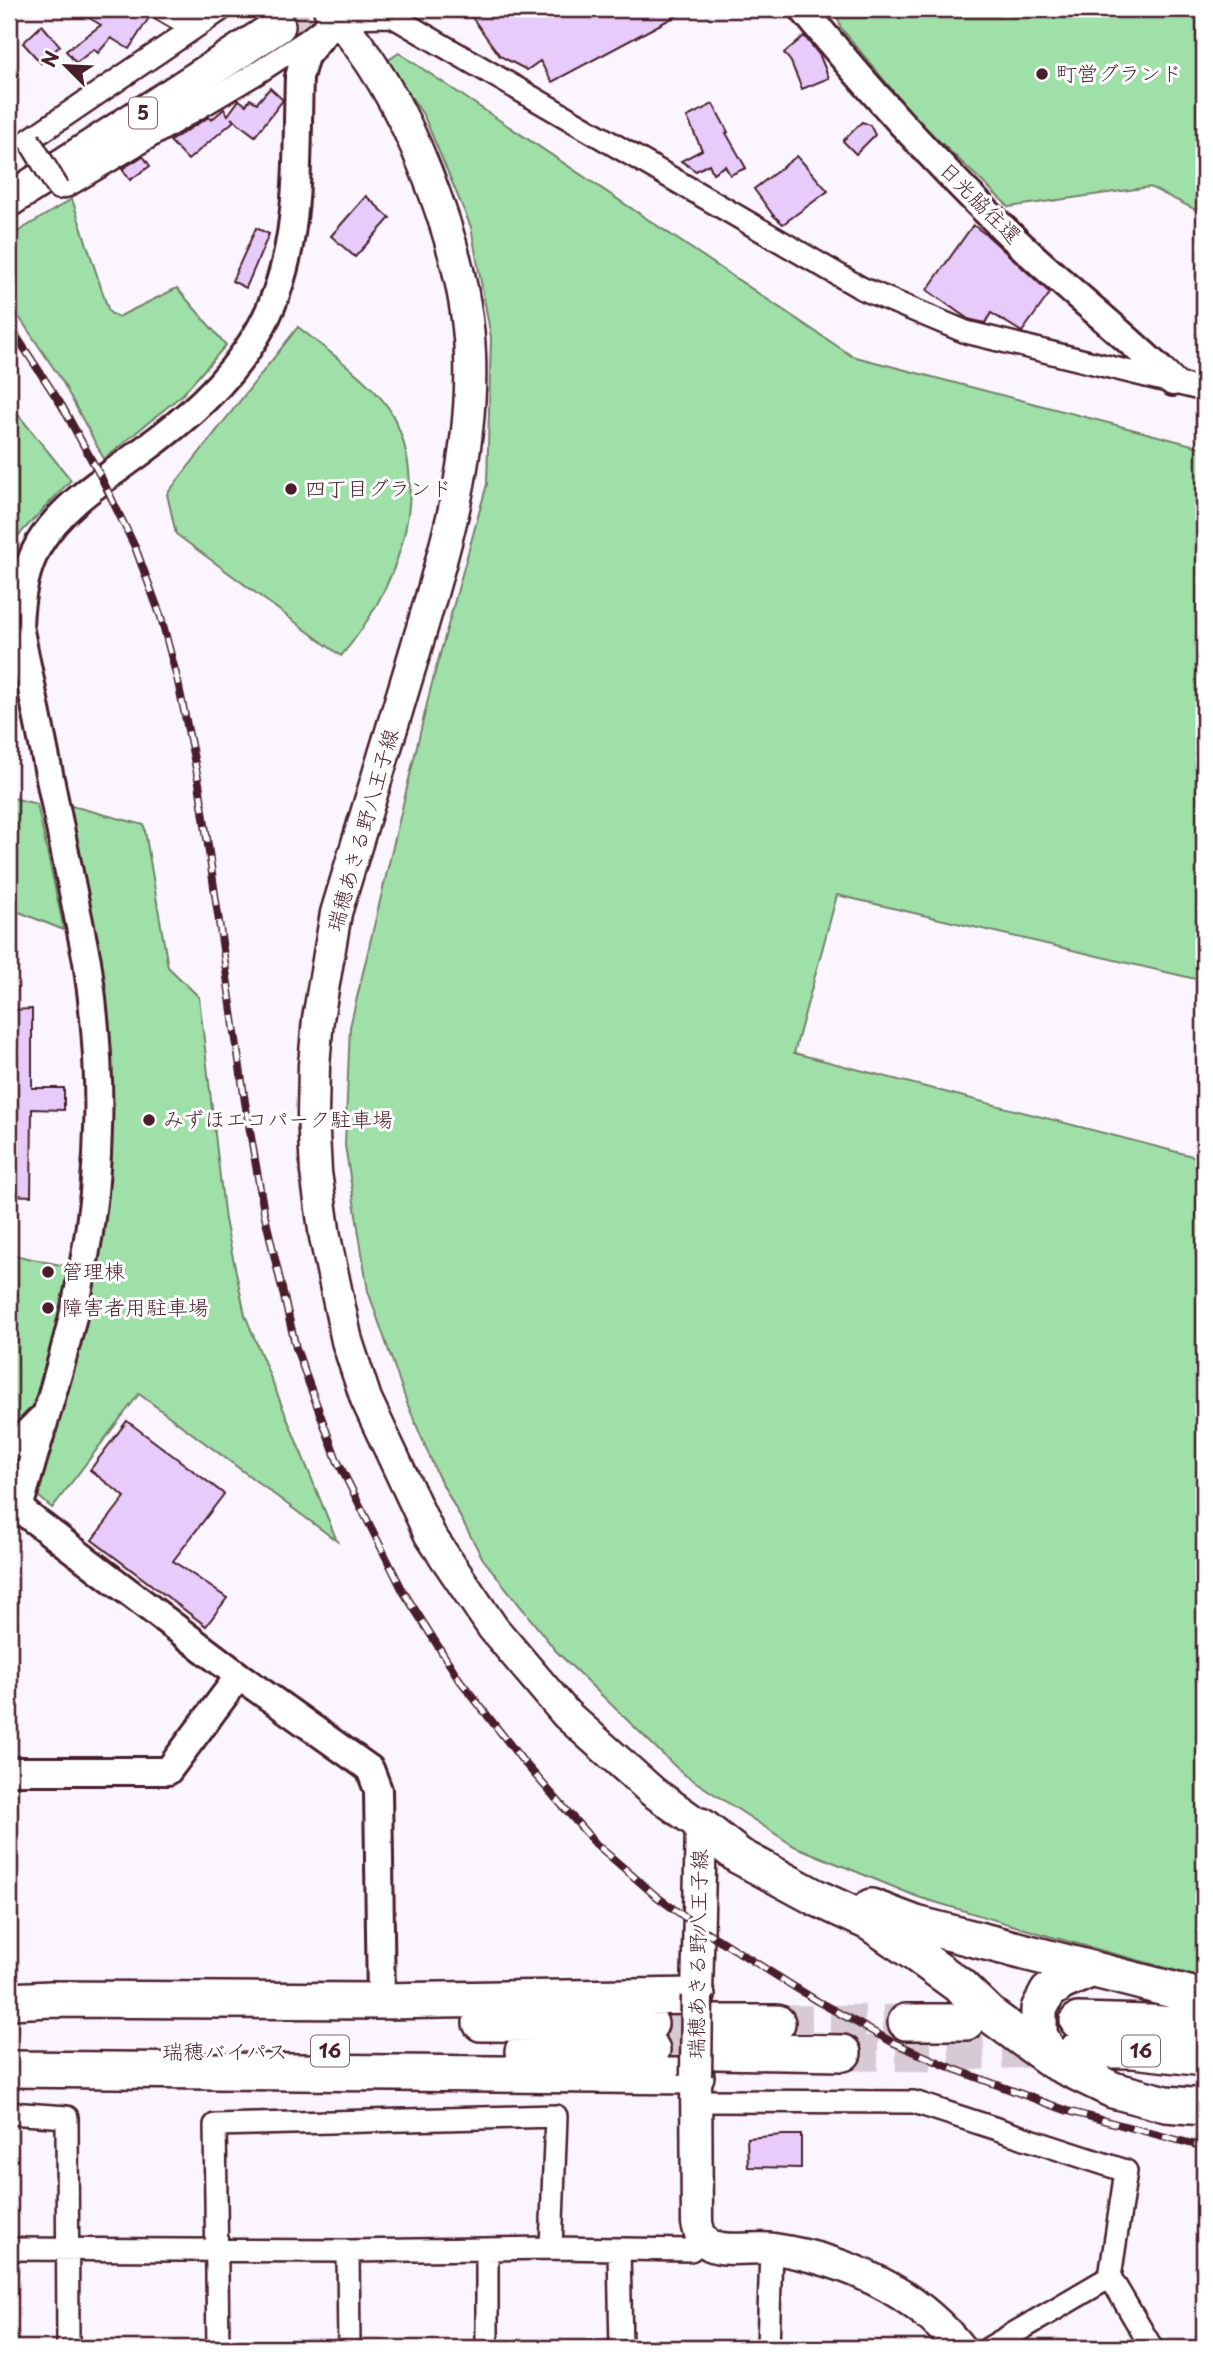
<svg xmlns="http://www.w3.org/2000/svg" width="1213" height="2357" viewBox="0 0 1213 2357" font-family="'Playpen Sans','Klee One',sans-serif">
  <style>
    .green { fill: #9fe0a9; stroke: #74806a; stroke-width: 2 }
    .building { fill: #e7cbfa; stroke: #4a1f2b; stroke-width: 2 }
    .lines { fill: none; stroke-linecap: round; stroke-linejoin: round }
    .primary-tunnel { stroke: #d7cad4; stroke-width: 33; stroke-dasharray: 33 17; stroke-linecap: butt }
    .trunk-tunnel { stroke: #d7cad4; stroke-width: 35; stroke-dasharray: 35 18; stroke-linecap: butt }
    .minor-casing { stroke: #4a1f2b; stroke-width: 26 }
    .tertiary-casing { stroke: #4a1f2b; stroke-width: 32 }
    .secondary-casing { stroke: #4a1f2b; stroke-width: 35 }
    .primary-casing { stroke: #4a1f2b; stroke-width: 38 }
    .trunk-casing { stroke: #4a1f2b; stroke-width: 40 }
    .minor { stroke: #fff; stroke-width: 21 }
    .tertiary { stroke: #fff; stroke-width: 26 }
    .secondary { stroke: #fff; stroke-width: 30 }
    .primary { stroke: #fff; stroke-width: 33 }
    .trunk { stroke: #fff; stroke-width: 35 }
    .rail-casing { stroke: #4a1f2b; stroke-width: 8 }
    .rail { stroke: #fff; stroke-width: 5; stroke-dasharray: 16; stroke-linecap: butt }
    .minor-bridge-casing { stroke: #4a1f2b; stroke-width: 26; stroke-linecap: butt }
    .secondary-bridge-casing { stroke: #4a1f2b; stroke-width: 35; stroke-linecap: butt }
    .minor-bridge { stroke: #fff; stroke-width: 21 }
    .secondary-bridge { stroke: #fff; stroke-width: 30 }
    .poi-dot { fill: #4a1f2b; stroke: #fff; stroke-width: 2.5 }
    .labels { text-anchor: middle; stroke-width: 6; stroke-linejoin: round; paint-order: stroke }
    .shield { fill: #fff; stroke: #80626b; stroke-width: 2 }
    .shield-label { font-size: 19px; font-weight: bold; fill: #4a1f2b }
    .poi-label { font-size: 21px; fill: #4a1f2b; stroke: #fff; text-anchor: start }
    .street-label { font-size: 21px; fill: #4a1f2b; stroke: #fff }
  </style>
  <rect width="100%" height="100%" fill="#faf5fe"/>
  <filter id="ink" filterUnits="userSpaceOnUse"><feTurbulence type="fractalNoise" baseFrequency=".0143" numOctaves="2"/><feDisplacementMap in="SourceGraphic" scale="14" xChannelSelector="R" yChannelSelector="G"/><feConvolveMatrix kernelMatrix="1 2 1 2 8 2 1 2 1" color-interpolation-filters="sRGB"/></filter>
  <g filter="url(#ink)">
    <!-- green -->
    <path class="green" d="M835,9H1204V214L1150,187L1009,207L917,120L841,28Z
      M399,53L852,356L1204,448V981L837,895L794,1053L1204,1159V1978L1052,1937L918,1897L794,1846L682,1773L556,1651L483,1559L437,1474L407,1403L368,1291L345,1145L350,1027L431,687L487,484L491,337L471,227L424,116L387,61Z
      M72,199L109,312L118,317L177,288L226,345L183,394L104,459L61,379L9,302V237Z
      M298,327C324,348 377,385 392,414C434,494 395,593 341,656L176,534L167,494Z
      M9,408L16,412L71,480L15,539L9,556Z
      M9,797L37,804L64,930L9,908Z
      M68,805L144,825L168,967L199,997L225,1220L245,1315L337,1541L139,1394L52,1508L38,1496L73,1369L36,1403L18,1432L9,1437V1254L74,1268L89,1297L109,1186L112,1053L92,921Z"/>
    <!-- building -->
    <path class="building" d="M74,9H148L150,16L129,49L111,38L98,53L94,49L76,63L66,51L101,25Z
      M466,9H689L552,82L540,61L527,70L500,56Z
      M42,25L60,46L41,63L23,43Z
      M804,36L820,56L829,78L802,89L791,62L784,53Z
      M270,88L283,100L255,136L231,118L234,121L188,160L170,141L209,117L211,120L224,109L228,115L239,100L246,105L250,99L257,103Z
      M713,104L728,132L726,133L746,168L730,175L725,166L713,173L709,164L696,171L681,161L702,150L687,117Z
      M862,122L870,125L875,135L856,154L843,141Z
      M143,156L150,166L130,180L122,169Z
      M797,156L828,191L783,224L773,215L754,189Z
      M366,196L390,218L355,257L331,236Z
      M973,225L988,236L1050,293L1022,332L991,313L985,323L968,319L927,290Z
      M256,228L269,234L246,288L232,281Z
      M32,1009V1088H64V1110L32,1109L31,1196L9,1195V1010Z
      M127,1421L224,1494L173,1561L227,1598L206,1626L92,1540L125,1497L90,1470Z
      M783,2135H801V2168L748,2167L747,2138Z"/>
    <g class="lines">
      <!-- primary-tunnel -->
      <path class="primary-tunnel" d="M278,26L305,9"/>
      <!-- trunk-tunnel -->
      <path class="trunk-tunnel" d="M777,2023L906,2022
        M650,2024L717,2023
        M652,2050L716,2051
        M843,2053L940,2054L1057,2049"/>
      <defs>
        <path id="minor" d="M161,9L194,28
          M29,140L222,9
          M58,188L67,186L257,73L306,41L337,17L392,16L861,288L966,332L1204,390
          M697,2101L914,2102L1126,2171L1110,2277L1152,2348
          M9,2113L67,2117L68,2348
          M9,2249L348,2251L551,2248L691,2250L704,2240
          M619,2249L621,2348
          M348,2251L349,2348
          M218,2348L215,2125L556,2116L551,2248
          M487,2348V2250
          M768,2348L771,2249
          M989,2348L1110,2277"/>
        <path id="tertiary" d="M803,9C866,87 935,162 1007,232C1060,284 1120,329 1173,382
          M9,1448L17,1443L41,1419
          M9,1501L239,1676L370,1769L378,1790L381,2001
          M19,1509C40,1431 68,1351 82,1273C103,1167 103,1067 87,961L19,626C20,598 25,569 39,544C63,504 105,479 141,452C185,420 227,384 256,336C303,259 296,164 299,77L305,56L337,17
          M9,1771H168L239,1676"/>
        <path id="secondary" d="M329,9C372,56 403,112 426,171C449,229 468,292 470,355C474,462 441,564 411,665C386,748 361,830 336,913L318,1019L314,1065L313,1114L316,1172L325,1237L347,1341L366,1399L430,1535L493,1628L566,1714L653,1792L701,1826L697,1996
          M696,2076L697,2223C699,2232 701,2240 710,2245C728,2253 755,2246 774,2249C846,2260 914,2290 960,2348"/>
        <path id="primary" d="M337,17L350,9
          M9,200L278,26"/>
        <path id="trunk" d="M701,1826L739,1856L815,1897L869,1922L913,1952L960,1986L989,2014L1053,2061L1113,2090L1166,2104L1204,2107
          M871,1907L916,1924L1204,1998
          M9,2001L51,1999L381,2001L697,1996
          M1078,2021L1149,2023L1204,2028
          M906,2022H966
          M481,2023L650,2024
          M717,2023H777
          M1078,2049L1133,2050L1204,2058
          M523,2051L652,2050
          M716,2051L843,2053
          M1053,2061L1039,2034V2009L1048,1992L1062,1982L1090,1970
          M9,2069L696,2076"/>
      </defs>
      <!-- minor casing -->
      <use href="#minor" class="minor-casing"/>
      <!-- tertiary casing -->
      <use href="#tertiary" class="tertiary-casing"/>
      <!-- secondary casing -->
      <use href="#secondary" class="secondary-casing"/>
      <!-- primary casing -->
      <use href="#primary" class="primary-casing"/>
      <!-- trunk casing -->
      <use href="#trunk" class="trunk-casing"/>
      <!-- minor -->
      <use href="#minor" class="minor"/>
      <!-- tertiary -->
      <use href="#tertiary" class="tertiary"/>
      <!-- secondary -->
      <use href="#secondary" class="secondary"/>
      <!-- primary -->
      <use href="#primary" class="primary"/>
      <!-- trunk -->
      <use href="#trunk" class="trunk"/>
      <defs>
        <path id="rail" d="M9,325L62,406L102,479L135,547L161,617L178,682L199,783L245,1102L264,1212L296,1348L337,1460L403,1591L459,1679L522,1760L596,1844L656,1896L697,1926L817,2001L892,2042L954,2069L1068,2111L1204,2147"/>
      </defs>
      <!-- rail casing -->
      <use href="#rail" class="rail-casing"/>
      <!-- rail -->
      <use href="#rail" class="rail"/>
      <defs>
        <path id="minor-bridge" d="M29,140L58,188"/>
        <path id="secondary-bridge" d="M696,2076L697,1996"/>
      </defs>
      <!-- minor-bridge casing -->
      <use href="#minor-bridge" class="minor-bridge-casing"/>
      <!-- secondary-bridge casing -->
      <use href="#secondary-bridge" class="secondary-bridge-casing"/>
      <!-- minor-bridge -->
      <use href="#minor-bridge" class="minor-bridge"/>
      <!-- secondary-bridge -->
      <use href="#secondary-bridge" class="secondary-bridge"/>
    </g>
  </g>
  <!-- markers -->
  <g class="poi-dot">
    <circle cx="1042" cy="74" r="7"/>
    <circle cx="291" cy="489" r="7"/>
    <circle cx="149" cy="1120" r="7"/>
    <circle cx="48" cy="1272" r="7"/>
    <circle cx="48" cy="1308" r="7"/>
  </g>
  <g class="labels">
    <!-- shield labels -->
    <g class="shield">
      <rect x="129" y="97.5" width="28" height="31" rx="5"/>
      <rect x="311" y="2035.5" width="38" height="31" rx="5"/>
      <rect x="1122" y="2035.5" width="38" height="31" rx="5"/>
    </g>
    <g class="shield-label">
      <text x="143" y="120">5</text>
      <text x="330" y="2058">16</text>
      <text x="1141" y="2058">16</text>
    </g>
    <!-- poi labels -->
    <g class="poi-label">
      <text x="1056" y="81">町営グランド</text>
      <text x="305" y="496">四丁目グランド</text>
      <text x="163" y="1127">みずほエコパーク駐車場</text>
      <text x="62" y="1279">管理棟</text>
      <text x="62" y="1315">障害者用駐車場</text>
    </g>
    <!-- street labels -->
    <g class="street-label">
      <text transform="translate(980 203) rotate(45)" y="7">日光脇往還</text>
      <text transform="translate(363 830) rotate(-74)" y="7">瑞穂あきる野八王子線</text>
      <text transform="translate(698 1954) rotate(-89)" y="7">瑞穂あきる野八王子線</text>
      <text x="225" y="2059">瑞穂バイパス</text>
    </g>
  </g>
  <!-- margin -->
  <rect width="1213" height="2357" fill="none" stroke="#fff" stroke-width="35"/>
  <rect x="18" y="18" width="1178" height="2322" fill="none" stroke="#4a1f2b" stroke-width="2.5" filter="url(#ink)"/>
  <!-- north arrow -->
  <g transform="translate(66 66) rotate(294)" stroke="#ffffff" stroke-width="5" paint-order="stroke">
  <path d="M0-5L12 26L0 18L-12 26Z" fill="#4a1f2b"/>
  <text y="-10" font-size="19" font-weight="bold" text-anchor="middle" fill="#4a1f2b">N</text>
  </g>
</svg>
